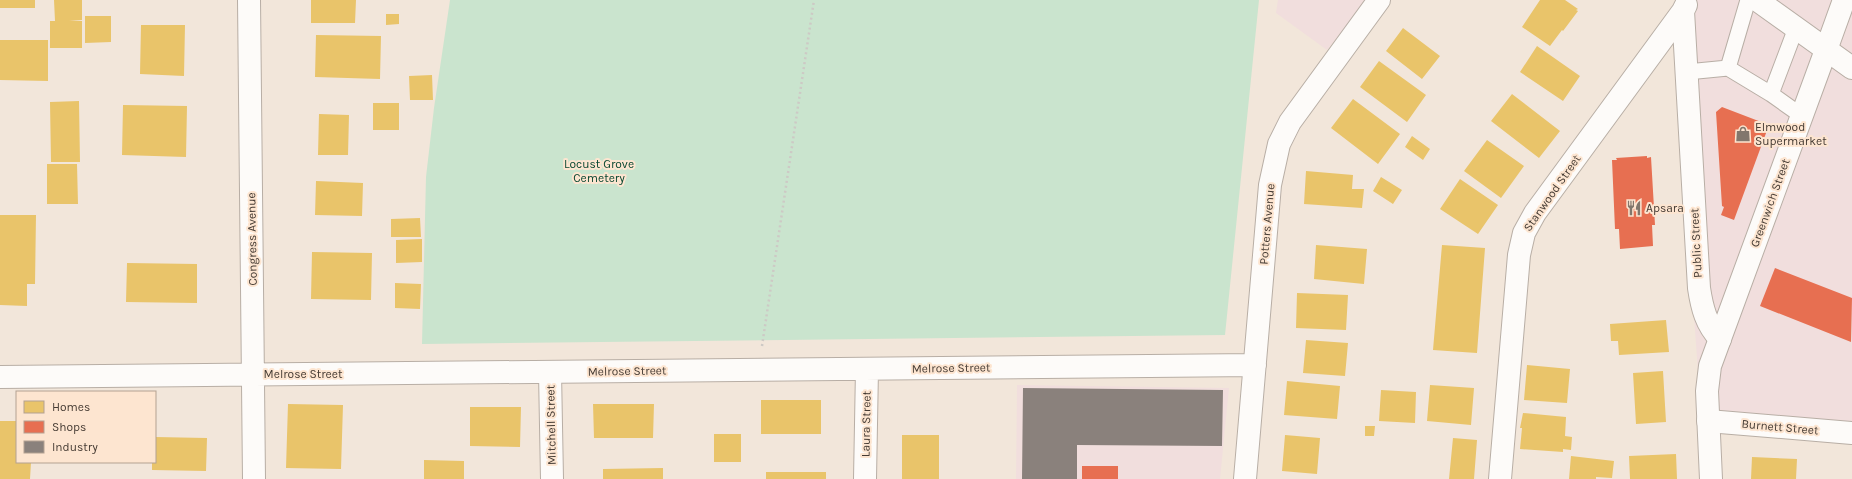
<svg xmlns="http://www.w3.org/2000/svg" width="1852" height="479" viewBox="0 0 1852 479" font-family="Karla,sans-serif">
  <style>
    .commercial { fill: #f1dedd }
    .green { fill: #cae4ce }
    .homes { fill: #e9c46a }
    .shops { fill: #e76f51 }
    .industry { fill: #8a817c }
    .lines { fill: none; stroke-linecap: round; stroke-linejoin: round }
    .service-casing { stroke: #b8aea5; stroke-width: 17 }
    .minor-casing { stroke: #b8aea5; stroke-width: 24 }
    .secondary-casing { stroke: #b8aea5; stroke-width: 24 }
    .primary-casing { stroke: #b8aea5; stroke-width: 24 }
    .path { stroke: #cdc9c5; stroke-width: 2.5; stroke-dasharray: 2 3; stroke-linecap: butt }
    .service { stroke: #fdfbf9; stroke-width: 15 }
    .minor { stroke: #fdfbf9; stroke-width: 22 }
    .secondary { stroke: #fdfbf9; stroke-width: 22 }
    .primary { stroke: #fdfbf9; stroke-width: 22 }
    .labels { text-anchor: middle; stroke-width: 4; stroke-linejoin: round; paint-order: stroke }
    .poi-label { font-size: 12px; fill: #453b33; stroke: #fde5d0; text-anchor: start }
    .park-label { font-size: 12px; fill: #084731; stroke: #fde5d0 }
    .street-label { font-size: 12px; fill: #453b33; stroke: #fde5d0 }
  </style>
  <rect width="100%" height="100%" fill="#f2e6da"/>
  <!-- commercial -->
  <path class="commercial" d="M1278,0H1367L1327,50L1276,13Z
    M1679,0H1852V438L1702,428L1674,36Z
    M1017,385L1229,388L1220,479H1016Z"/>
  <!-- green -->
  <path class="green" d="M450,0H1259L1225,335L422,344L426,177L434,108Z"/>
  <!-- homes -->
  <path class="homes" d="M0,0H35V8H0Z
    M54,0H82V20H69L82,21V48H50V21H55Z
    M311,0H356L355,23H311Z
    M1540,0H1565L1578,9L1576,10L1578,11L1563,31L1562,30L1550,46L1522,27Z
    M386,14H399V24L386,25Z
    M85,16H111V42L85,43Z
    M141,25H185L184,76L140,74Z
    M1403,28L1440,56L1422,79L1386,51Z
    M316,35L381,36L380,79L315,77Z
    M0,40H48V81L0,80Z
    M1537,46L1580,76L1563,101L1520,72Z
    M1379,61L1426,95L1407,122L1360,87Z
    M432,75L433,100H410L409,76Z
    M1512,94L1560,131L1539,158L1491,121Z
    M1353,99L1400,134L1378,164L1331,128Z
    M79,101L80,162H51L50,102Z
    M373,103H399V130H373Z
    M123,105L187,106L186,157L122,155Z
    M319,114L349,115L348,155H318Z
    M1412,136L1430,149L1423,160L1405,147Z
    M1487,140L1524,166L1501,198L1464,171Z
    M47,164H77L78,204H47Z
    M1306,171L1353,175L1352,189H1364L1362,208L1304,204Z
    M1381,177L1402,190L1393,204L1373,191Z
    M1460,179L1498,205L1478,234L1440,209Z
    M316,181L363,183L362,216L315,215Z
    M0,215H36L35,284H27V306L0,305Z
    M420,218L421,237H391V219Z
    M422,239V262L396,263V240Z
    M1316,245L1367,249L1364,284L1314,279Z
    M1442,245L1485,248L1477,353L1433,350Z
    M312,252L372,253L371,300L311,299Z
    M127,263L197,264V303L126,302Z
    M395,283L421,284L420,309L395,308Z
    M1297,293L1348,295L1346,330L1296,328Z
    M1666,320L1669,352L1619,355L1618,341H1611L1610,324Z
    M1306,340L1348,343L1345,376L1303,373Z
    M1527,365L1570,369L1567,403L1524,400Z
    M1663,371L1666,422L1636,424L1633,373Z
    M1287,381L1340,386L1337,419L1284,415Z
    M1430,385L1474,388L1471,425L1427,421Z
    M1381,390L1416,392L1415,423L1379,421Z
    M761,400H821V434H761Z
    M288,404L343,405L341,469L286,468Z
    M593,404H654L653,438H594Z
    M470,407H521L520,447L470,446Z
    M1523,413L1566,417L1565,436L1572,437L1571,450L1563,449V452L1520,449L1522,428H1520Z
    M0,421H17V462H31L30,479H0Z
    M1365,426H1375L1374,436H1365Z
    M714,434H741V462H714Z
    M902,435H939V479H902Z
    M1285,435L1320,438L1317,474L1282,471Z
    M155,437L207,438L206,471L152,470V462H155Z
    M1453,438L1477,440L1474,479H1449Z
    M1676,454L1677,479H1630L1629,456Z
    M1571,456L1614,461L1612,478L1596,477V479H1569Z
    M1752,457L1797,459L1796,479H1751Z
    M424,460L464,461V479H424Z
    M663,468V479H603V469Z
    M766,472H826V479H766Z"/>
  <!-- shops -->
  <path class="shops" d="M1722,107L1769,125L1734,220L1721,215L1724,207L1722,206L1716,112Z
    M1647,156V158L1651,157L1655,225H1652L1653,246L1620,249L1619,229H1615L1612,160H1617L1616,158Z
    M1775,268L1852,298L1851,342L1760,306Z
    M1082,466H1118V479H1082Z"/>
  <!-- industry -->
  <path class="industry" d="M1023,388L1223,390L1222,446L1077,445V479H1022Z"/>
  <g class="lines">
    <defs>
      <path id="service" d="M1748,0L1728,68L1771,94L1796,28
        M1687,72L1728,68
        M1771,94L1802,116"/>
      <path id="minor" d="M249,0L254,479
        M1686,5L1683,11L1699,288C1702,308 1706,324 1720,339
        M1826,50L1844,0
        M550,372L552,479
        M0,377L1255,365
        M1708,421L1852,433
        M865,479L867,369
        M1245,479L1270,185L1279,144L1290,122L1379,0
        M1500,479L1519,255L1524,233L1535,213L1683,11"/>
      <path id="secondary" d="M1711,479L1707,391L1710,366L1826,50"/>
      <path id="primary" d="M1757,0L1852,68"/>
    </defs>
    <!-- service casing -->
    <use href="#service" class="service-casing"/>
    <!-- minor casing -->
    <use href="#minor" class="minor-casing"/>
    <!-- secondary casing -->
    <use href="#secondary" class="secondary-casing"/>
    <!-- primary casing -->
    <use href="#primary" class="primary-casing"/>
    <!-- path -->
    <path class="path" d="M762,346L814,0"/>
    <!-- service -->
    <use href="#service" class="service"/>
    <!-- minor -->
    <use href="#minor" class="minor"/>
    <!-- secondary -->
    <use href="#secondary" class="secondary"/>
    <!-- primary -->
    <use href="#primary" class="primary"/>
  </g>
  <!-- icons -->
  <defs>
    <symbol id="shop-bare" viewBox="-9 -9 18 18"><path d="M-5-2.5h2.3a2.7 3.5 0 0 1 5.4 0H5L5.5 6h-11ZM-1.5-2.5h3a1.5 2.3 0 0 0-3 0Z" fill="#82776d" stroke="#fde5d0" stroke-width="2.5" paint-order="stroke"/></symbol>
    <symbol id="restaurant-bare" viewBox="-9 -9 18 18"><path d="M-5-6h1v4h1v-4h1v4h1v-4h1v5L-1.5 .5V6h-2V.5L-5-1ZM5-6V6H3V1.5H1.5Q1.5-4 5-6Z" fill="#82776d" stroke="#fde5d0" stroke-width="2.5" paint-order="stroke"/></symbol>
  </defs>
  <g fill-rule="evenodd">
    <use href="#shop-bare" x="1732" y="123" width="22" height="22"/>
    <use href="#restaurant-bare" x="1623" y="197" width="22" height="22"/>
  </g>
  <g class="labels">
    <!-- poi labels -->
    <g class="poi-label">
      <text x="1755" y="131">Elmwood<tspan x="1755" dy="14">Supermarket</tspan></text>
      <text x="1646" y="212">Apsara</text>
    </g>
    <!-- park labels -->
    <g class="park-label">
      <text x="599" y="168">Locust Grove<tspan x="599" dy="14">Cemetery</tspan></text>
    </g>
    <!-- street labels -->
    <g class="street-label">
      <text transform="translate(1552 193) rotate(-55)" y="4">Stanwood Street</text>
      <text transform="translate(1770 203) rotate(-70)" y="4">Greenwich Street</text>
      <text transform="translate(1267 224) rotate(-85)" y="4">Potters Avenue</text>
      <text transform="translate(252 239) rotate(-91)" y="4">Congress Avenue</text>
      <text transform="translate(1696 243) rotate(-93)" y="4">Public Street</text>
      <text transform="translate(951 368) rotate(-1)" y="4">Melrose Street</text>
      <text transform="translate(627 371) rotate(-1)" y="4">Melrose Street</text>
      <text x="303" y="378">Melrose Street</text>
      <text transform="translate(866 424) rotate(-89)" y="4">Laura Street</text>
      <text transform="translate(551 425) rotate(-91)" y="4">Mitchell Street</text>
      <text transform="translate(1780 427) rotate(5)" y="4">Burnett Street</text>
    </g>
  </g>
  <!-- legend -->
  <rect x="16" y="391" width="140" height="72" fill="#fde5d0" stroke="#b3a191"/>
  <rect x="24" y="401" width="20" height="12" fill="#e9c46a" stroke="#b3a191"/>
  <text x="52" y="411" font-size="12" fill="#453b33">Homes</text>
  <rect x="24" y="421" width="20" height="12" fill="#e76f51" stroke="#b3a191"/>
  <text x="52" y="431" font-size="12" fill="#453b33">Shops</text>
  <rect x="24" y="441" width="20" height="12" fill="#8a817c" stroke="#b3a191"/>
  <text x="52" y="451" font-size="12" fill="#453b33">Industry</text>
</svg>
